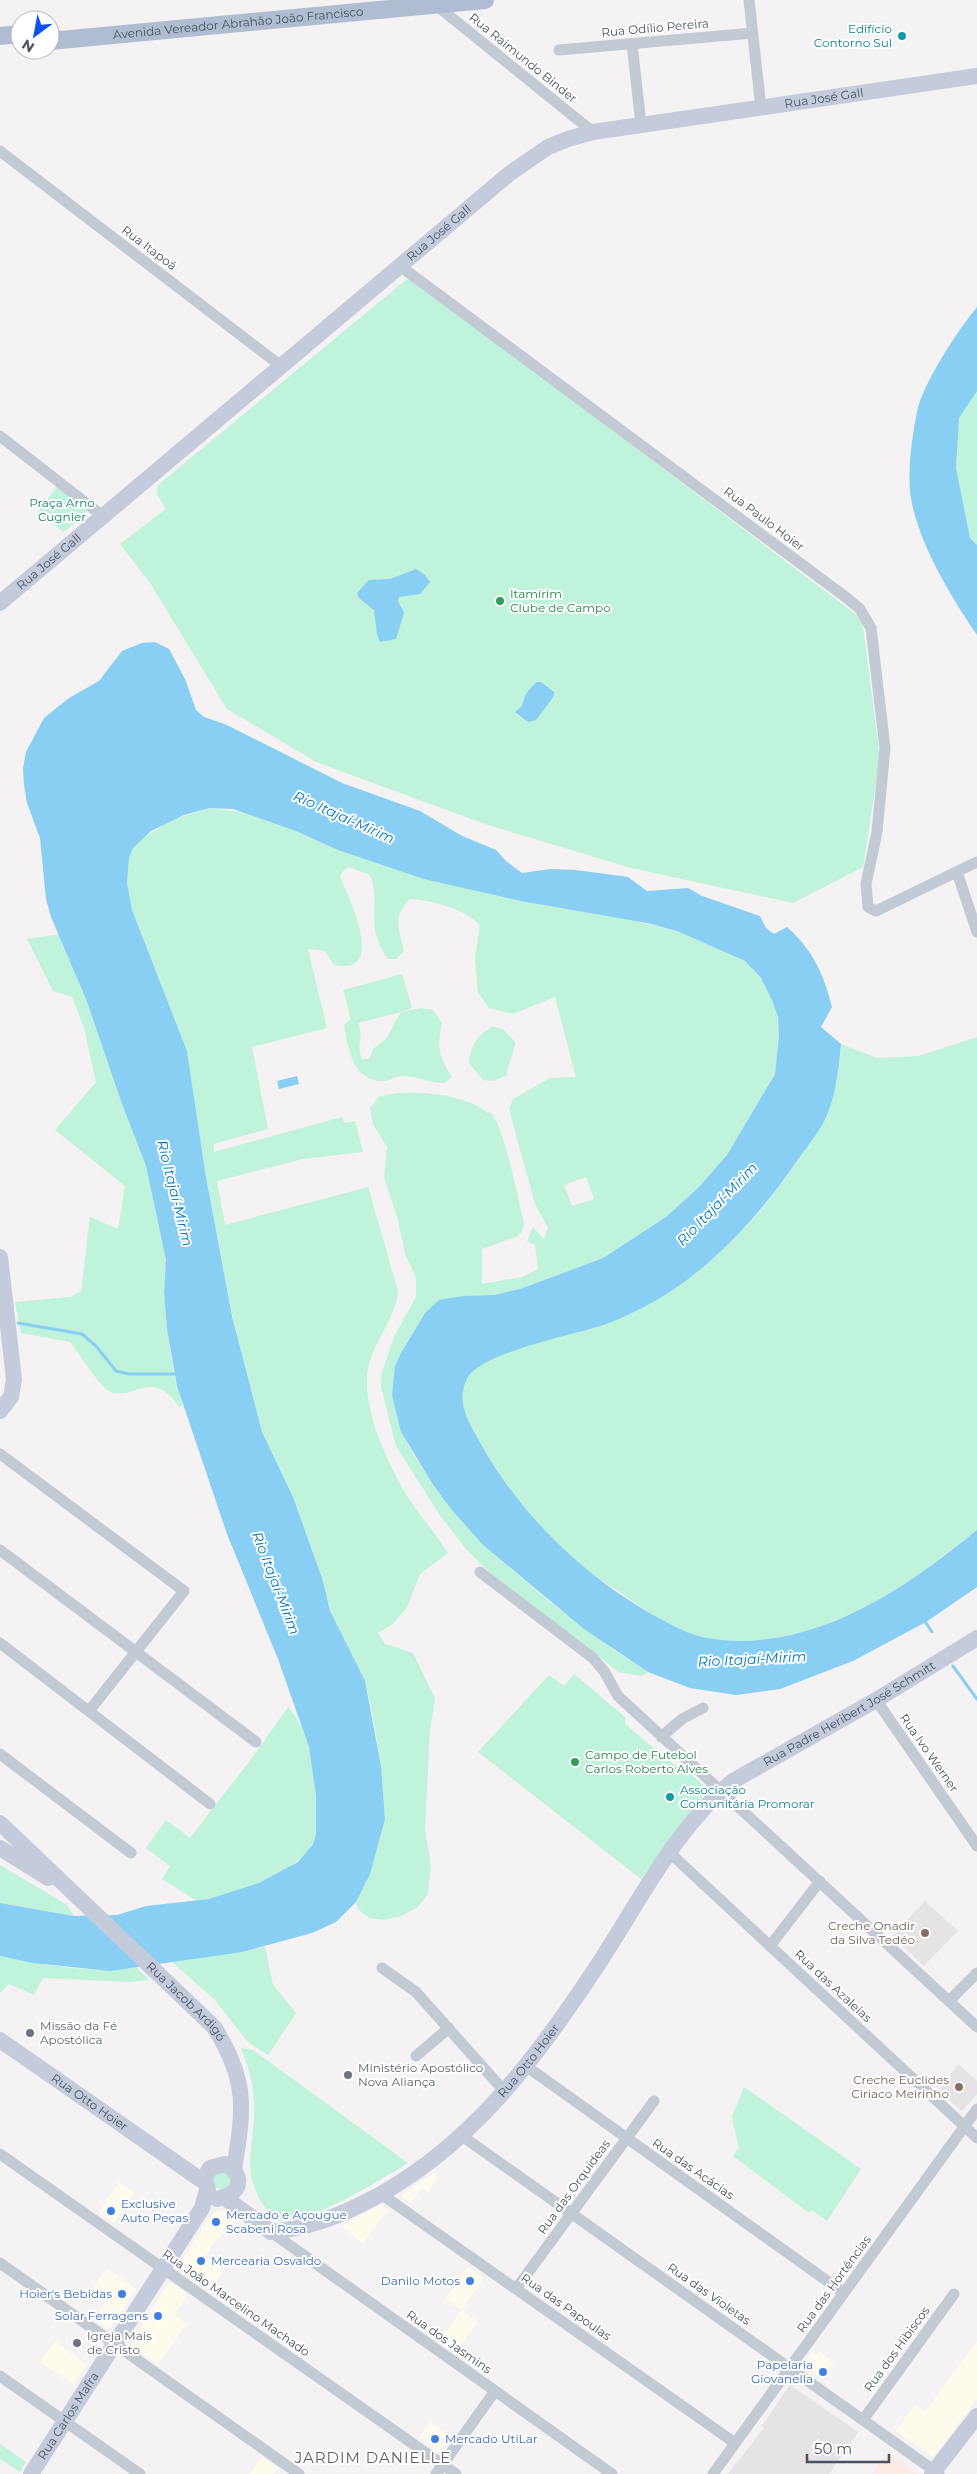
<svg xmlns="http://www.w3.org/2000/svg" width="977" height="2474" viewBox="0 0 977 2474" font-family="Montserrat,sans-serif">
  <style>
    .commercial { fill: #fefbed }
    .education { fill: #e5e3e4 }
    .medical { fill: #fde9e3 }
    .green { fill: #bff3db; fill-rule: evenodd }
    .water { fill: #89cef3 }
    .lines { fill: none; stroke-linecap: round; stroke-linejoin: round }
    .stream { stroke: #89cef3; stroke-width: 3 }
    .street { stroke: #c2cad4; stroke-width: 11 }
    .secondary { stroke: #c4ccdc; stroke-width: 16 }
    .primary { stroke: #b0bcd2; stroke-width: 18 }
    .culture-dot { fill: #0f9aa8; stroke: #fff; stroke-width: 2 }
    .leisure-dot { fill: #2e9e5b; stroke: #fff; stroke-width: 2 }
    .education-dot { fill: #8d6e63; stroke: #fff; stroke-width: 2 }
    .worship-dot { fill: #6b7280; stroke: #fff; stroke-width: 2 }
    .shop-dot { fill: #3f7fe0; stroke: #fff; stroke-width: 2 }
    .labels { text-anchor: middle; stroke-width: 4; stroke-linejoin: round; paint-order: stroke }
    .street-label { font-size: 12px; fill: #485261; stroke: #fff }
    .culture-label { font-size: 12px; fill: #0d838f; stroke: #fff; text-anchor: end }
    .park-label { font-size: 12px; fill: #11855b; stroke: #fff }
    .leisure-label { font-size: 12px; fill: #27864d; stroke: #fff; text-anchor: start }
    .education-label { font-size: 12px; fill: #785e54; stroke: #fff; text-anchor: end }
    .worship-label { font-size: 12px; fill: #5b616d; stroke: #fff; text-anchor: start }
    .shop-label { font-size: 12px; fill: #366cbe; stroke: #fff; text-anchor: start }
    .water-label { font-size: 14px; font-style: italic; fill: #0279bb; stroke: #fff }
    .quarter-label { font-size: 15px; letter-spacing: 1px; fill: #5e6168; stroke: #fff }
  </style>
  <rect width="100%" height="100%" fill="#f4f2f2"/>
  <!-- commercial -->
  <path class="commercial" d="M434,2173L439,2177L428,2192L422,2188L411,2203L400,2196Z
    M119,2182L135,2193L114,2223L98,2212Z
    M379,2206H383L388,2210L363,2243L341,2226Z
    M220,2210L227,2212L239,2220L233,2228L216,2240L205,2257L224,2270L210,2291L182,2272L179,2265L212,2214Z
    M468,2267L484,2278L462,2310L478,2322L455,2353L439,2342L461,2310L445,2299Z
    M107,2268L136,2289L109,2330L94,2319L108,2299L93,2288Z
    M171,2283L188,2295L174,2315L187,2324L158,2364L133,2348L131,2343L167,2284Z
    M55,2341L87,2365L74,2385L40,2362Z
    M977,2341V2399L933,2457L896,2431L915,2405L925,2412Z
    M819,2351L834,2362L822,2379L804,2364L812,2352L816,2355Z
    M430,2422L450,2436L439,2451L419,2438Z
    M262,2457L277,2468L274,2474H250Z"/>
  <!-- education -->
  <path class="education" d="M925,1901L958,1931L924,1966L892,1936Z
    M958,2064L977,2081V2094L962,2111L939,2091Z
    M790,2385L858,2432L829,2474H728L764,2428L762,2426Z"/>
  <!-- medical -->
  <path class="medical" d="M887,2453L917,2474H872Z"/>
  <!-- green -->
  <path class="green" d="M407,279L413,280L862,619L880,758L863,867L793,903L631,868L485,824L316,762L227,709L150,583L120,544L166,509L157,494L158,485Z
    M977,391V545L970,538L956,468L959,417Z
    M58,485L90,509L64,532L38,513Z
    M210,808C255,811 298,831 338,850L677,931L745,961L763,981L772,1000L778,1017L779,1036L775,1074L727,1155L699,1187L666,1217L603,1258L520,1289L494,1295L463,1296L425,1313L401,1353V1432L415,1457L451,1509L483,1545L550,1602L617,1652L648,1672L642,1676L618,1672L582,1642L526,1602L482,1565L466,1549L439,1514L396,1446L381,1386V1375L394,1337L416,1297V1278L405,1254L398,1220L384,1178L387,1147L373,1124L370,1108L378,1097C404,1088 468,1093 487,1113L490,1112C503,1121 519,1203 524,1223L521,1233L516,1237L482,1249V1284L522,1277L538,1269L535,1245L527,1241L533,1227L544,1239L548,1228L535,1204L509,1109L513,1099L550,1078L576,1077L555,997L513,1014L489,1008L478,992L475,957L480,925C464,909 432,900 410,899C392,917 399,929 404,951L396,959H388C363,924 382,906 370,875L349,867L343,871L340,877C350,900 387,976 334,965L325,951L308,949L327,1028L252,1047L268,1129L214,1144V1152L342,1117L344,1123L355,1121L363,1152L303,1159L217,1181L225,1225L368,1187L398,1291C396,1319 373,1341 368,1369C361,1405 386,1459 404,1491C416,1512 435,1532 448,1553L420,1574L407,1607L393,1624L378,1633L385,1644L413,1653L435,1698L430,1731L425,1829L431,1865L428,1894L418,1907L401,1916L384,1920L369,1918L358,1909L356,1902L370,1873L385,1819L381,1766L373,1716L365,1681L330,1611L323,1581L293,1497L262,1432L233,1319L206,1177L187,1051L132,910L127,883L129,858L133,848L141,839L172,820ZM586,1177L594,1199L572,1206L564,1185Z
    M60,934L86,999L122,1104L146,1166L166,1260L164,1293L167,1329L174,1374L183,1405L179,1407C152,1366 132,1403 109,1391C100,1387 78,1352 70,1342L21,1333L15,1302L70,1297L81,1291L90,1217L118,1229L125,1186L55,1130L96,1082L84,1028L72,997L53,991L27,939Z
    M402,974L412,1008L401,1012L421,1008L433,1010L442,1023C437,1048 438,1055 452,1077L444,1083C430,1083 416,1076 402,1076C395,1076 389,1082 380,1081C352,1078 348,1048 344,1025L351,1019L343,990ZM401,1012L386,1039L373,1049L369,1059H362C355,1044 365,1038 358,1023Z
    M493,1026L504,1030L515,1042C514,1053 508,1063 507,1075L494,1081L483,1080L469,1063C471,1044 477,1036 493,1026Z
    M977,1037V1530C911,1584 834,1638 745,1641C724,1641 699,1639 680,1630C658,1619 638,1605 618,1591C606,1583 594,1576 583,1567C542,1537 507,1490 482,1446C470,1424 455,1405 467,1379C481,1349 579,1335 611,1321C690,1288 746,1236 794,1166C810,1143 825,1119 834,1092C839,1077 840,1059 841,1044L877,1058L919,1056Z
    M574,1674L625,1717V1724L678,1768H684L706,1788L705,1793L641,1879L478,1752L549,1675L564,1686Z
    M288,1707C308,1731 310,1750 314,1781C316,1798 320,1818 316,1835C306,1873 232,1895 197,1901L162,1879L170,1866L146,1848L166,1820L190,1838L255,1754Z
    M0,1865L67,1905L74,1916L0,1903Z
    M265,1947L273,1985L296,2013L268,2055L248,2042L214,1999L172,1962Z
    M0,1956C44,1965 91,1974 136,1967L149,1980L130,1982L43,1978L34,1995L9,1984L0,1993Z
    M241,2048L253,2050L408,2163C382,2179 317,2219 288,2220C263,2220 250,2183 250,2164C250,2152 252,2141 253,2130C257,2100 252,2075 241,2048Z
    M744,2087L861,2169L827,2221L812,2210L809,2213L733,2156L739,2148L732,2117Z
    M212 2180a9 9 0 1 1 18 0a9 9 0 1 1-18 0Z
    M0,2444L26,2462L20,2472L0,2459Z"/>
  <!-- water -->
  <path class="water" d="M977,307V391L959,418L956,468L970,538L977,545V635C951,597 915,538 910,491C908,466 912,437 917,412C923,383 958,330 977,307Z
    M416,569L425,575L430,582L420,594L399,597L398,601L404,613L396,639L380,642L377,634L374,610L359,598L357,593L369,580L390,579Z
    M155,642L169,649L185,679L196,710L204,717L227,725L342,783L420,811L462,836L496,850L506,861L522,873L550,869L576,870L628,877L647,891L688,888L702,896L760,916L766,928L774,934L787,927C812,949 824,974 832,1007L821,1027L841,1044C839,1068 836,1093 827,1115C820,1132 807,1146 797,1161C749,1231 688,1294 606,1324C575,1335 480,1352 467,1379C455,1404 470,1424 482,1446C526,1524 599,1590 680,1629C699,1639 724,1641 745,1641C834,1638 911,1584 977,1530V1587L926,1622L853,1661L780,1689L736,1695L690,1688L648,1672L584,1629L483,1545L451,1509L432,1483L401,1432L392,1395L395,1366L401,1353L425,1313L439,1300L463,1296L494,1295L520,1289L603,1258L666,1217L699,1187L727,1155L775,1074L779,1036L778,1017L772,1000L761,978L745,961L677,931L647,923L521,901L424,879L338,850L296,831L233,809L210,808L184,815L151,831L133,848L129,858L127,883L132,910L187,1051L206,1177L232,1316L262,1432L293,1497L323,1581L330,1611L365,1681L381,1766L385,1819L370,1874L356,1902L336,1922L312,1933L242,1952L110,1971L33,1963L0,1956V1903L74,1916L117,1915L146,1906L209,1899L259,1883L298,1862L313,1844L316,1834V1796L309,1747L278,1659L227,1534L177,1386L167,1329L164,1293L166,1260L146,1166L122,1104L86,999L51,917L46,899L40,838L27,803L24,785L23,768L26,752L44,718L69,698L99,681L122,651L142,643Z
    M537,682H541L554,692V696L536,720L528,722L515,712L522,706C525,694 527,691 537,682Z
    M297,1076L299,1084L279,1089L277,1081Z"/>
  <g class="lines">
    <!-- stream -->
    <path class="stream" d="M18,1323L82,1334L96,1346L116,1371L129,1374H177
      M924,1620L932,1632
      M953,1666L977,1699"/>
    <!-- street -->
    <path class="street" d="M749,0L761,108
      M436,5L593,132
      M632,44L641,124
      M559,50L753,33
      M0,151L281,366
      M400,266L847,598L860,609L871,628L885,748L877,832L866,884L868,907L876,911L977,862
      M0,436L104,517
      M957,872L977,932
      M0,1454L184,1591L89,1711
      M0,1550L256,1742
      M480,1572L593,1658L604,1671L618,1696L977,2027
      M0,1643L210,1804
      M876,1700L977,1846
      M661,1737L682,1719L703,1708
      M0,1754L131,1853
      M670,1853L977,2138
      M770,1946L820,1881
      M382,1968L416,1992L505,2092
      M949,2001L977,1973
      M416,2056L449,2028
      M526,2066L844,2293
      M462,2136L939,2474
      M0,2154L456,2474
      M381,2194L735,2443
      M271,2232L612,2474
      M0,2263L299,2474
      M516,2289L654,2101
      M0,2376L140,2474
      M863,2420L954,2294
      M436,2474L495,2391
      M713,2474L977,2109"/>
    <!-- secondary -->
    <g class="secondary">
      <path id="s1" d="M0,603L509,174L548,147L568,139L593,132L977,76"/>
      <path d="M0,1257L14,1379L11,1397L0,1411"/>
      <path id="s2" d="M0,1823L214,2027C248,2081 244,2109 234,2169"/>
      <path d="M0,1848L48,1878"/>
      <path id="s3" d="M0,2040L204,2182"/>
      <path d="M208,2190L205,2177L210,2168L225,2164C237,2169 244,2183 232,2193C227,2197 222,2197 217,2199"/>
      <path id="s4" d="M224,2197L271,2232C305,2229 334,2218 364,2203C468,2151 537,2058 599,1963C639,1902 676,1827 733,1781L876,1700L977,1638"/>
      <path id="s5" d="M31,2474L202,2208L207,2190"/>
      <path d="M932,2474L977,2416"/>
    </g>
    <!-- primary -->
    <g class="primary">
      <path d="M0,36L20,34"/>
      <path id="s6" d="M50,41L485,0"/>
    </g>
  </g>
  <!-- markers -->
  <g class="culture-dot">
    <circle cx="902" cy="36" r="5"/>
    <circle cx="670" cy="1797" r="5"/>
  </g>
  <g class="leisure-dot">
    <circle cx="500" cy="601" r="5"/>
    <circle cx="575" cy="1762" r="5"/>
  </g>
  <g class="education-dot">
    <circle cx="925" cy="1933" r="5"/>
    <circle cx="959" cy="2087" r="5"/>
  </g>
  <g class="worship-dot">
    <circle cx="30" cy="2033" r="5"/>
    <circle cx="348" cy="2075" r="5"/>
    <circle cx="77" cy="2343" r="5"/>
  </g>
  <g class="shop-dot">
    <circle cx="111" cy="2211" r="5"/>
    <circle cx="216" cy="2222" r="5"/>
    <circle cx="201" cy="2261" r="5"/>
    <circle cx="470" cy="2281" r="5"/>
    <circle cx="122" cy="2294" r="5"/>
    <circle cx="158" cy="2316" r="5"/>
    <circle cx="823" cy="2372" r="5"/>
    <circle cx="435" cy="2439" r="5"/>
  </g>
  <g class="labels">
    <!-- street labels -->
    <g class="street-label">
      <text dy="4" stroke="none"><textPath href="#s6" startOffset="189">Avenida Vereador Abrahão João Francisco</textPath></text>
      <text transform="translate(655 28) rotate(-5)" y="4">Rua Odílio Pereira</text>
      <text transform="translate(523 58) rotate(39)" y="4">Rua Raimundo Binder</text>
      <text dy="4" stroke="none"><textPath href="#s1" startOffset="994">Rua José Gall</textPath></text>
      <text dy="4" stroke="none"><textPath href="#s1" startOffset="574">Rua José Gall</textPath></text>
      <text transform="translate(149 248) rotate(37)" y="4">Rua Itapoá</text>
      <text transform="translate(764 519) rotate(37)" y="4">Rua Paulo Hoier</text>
      <text dy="4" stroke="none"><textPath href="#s1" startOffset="64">Rua José Gall</textPath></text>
      <text dy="4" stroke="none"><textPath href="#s4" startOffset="858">Rua Padre Heribert José Schmitt</textPath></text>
      <text transform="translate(929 1753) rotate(55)" y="4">Rua Ivo Werner</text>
      <text transform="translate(833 1986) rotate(43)" y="4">Rua das Azaleias</text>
      <text dy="4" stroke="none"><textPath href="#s2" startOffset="258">Rua Jacob Ardigó</textPath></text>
      <text dy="4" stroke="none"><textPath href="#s4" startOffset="376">Rua Otto Hoier</textPath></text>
      <text dy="4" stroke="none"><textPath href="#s3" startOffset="109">Rua Otto Hoier</textPath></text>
      <text transform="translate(693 2169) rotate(35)" y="4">Rua das Acácias</text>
      <text transform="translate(574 2187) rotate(-54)" y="4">Rua das Orquídeas</text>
      <text transform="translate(834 2284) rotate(-54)" y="4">Rua das Hortências</text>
      <text transform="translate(709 2294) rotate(35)" y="4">Rua das Violetas</text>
      <text transform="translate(236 2303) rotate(35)" y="4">Rua João Marcelino Machado</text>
      <text transform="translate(566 2307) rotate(35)" y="4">Rua das Papoulas</text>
      <text transform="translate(449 2342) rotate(35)" y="4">Rua dos Jasmins</text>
      <text transform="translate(897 2349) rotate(-54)" y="4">Rua dos Hibiscos</text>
      <text dy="4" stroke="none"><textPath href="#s5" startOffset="69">Rua Carlos Mafra</textPath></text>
    </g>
    <!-- culture labels -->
    <g class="culture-label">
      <text x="892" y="33">Edifício<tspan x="892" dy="14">Contorno Sul</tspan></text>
      <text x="680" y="1794" text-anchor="start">Associação<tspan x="680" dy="14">Comunitária Promorar</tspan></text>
    </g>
    <!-- park labels -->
    <g class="park-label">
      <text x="62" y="507">Praça Arno<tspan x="62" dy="14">Cugnier</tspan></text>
    </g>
    <!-- leisure labels -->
    <g class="leisure-label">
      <text x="510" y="598">Itamirim<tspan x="510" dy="14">Clube de Campo</tspan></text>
      <text x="585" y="1759">Campo de Futebol<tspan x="585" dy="14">Carlos Roberto Alves</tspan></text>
    </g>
    <!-- education labels -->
    <g class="education-label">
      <text x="915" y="1930">Creche Onadir<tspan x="915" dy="14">da Silva Tedéo</tspan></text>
      <text x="949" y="2084">Creche Euclides<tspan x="949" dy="14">Ciriaco Meirinho</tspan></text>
    </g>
    <!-- worship labels -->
    <g class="worship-label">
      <text x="40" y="2030">Missão da Fé<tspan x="40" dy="14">Apostólica</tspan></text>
      <text x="358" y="2072">Ministério Apostólico<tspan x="358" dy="14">Nova Aliança</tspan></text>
      <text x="87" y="2340">Igreja Mais<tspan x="87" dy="14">de Cristo</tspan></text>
    </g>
    <!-- shop labels -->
    <g class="shop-label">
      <text x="121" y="2208">Exclusive<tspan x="121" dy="14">Auto Peças</tspan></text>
      <text x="226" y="2219">Mercado e Açougue<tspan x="226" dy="14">Scabeni Rosa</tspan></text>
      <text x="211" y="2265">Mercearia Osvaldo</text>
      <text x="460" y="2285" text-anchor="end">Danilo Motos</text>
      <text x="112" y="2298" text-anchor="end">Hoier's Bebidas</text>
      <text x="148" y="2320" text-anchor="end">Solar Ferragens</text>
      <text x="813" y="2369" text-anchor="end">Papelaria<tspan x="813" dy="14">Giovanella</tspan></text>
      <text x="445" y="2443">Mercado UtiLar</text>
    </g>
    <!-- water labels -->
    <g class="water-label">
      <text transform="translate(344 817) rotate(24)" y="5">Rio Itajaí-Mirim</text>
      <text transform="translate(175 1193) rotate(76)" y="5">Rio Itajaí-Mirim</text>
      <text transform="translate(717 1204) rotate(-46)" y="5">Rio Itajaí-Mirim</text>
      <text transform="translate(276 1583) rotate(69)" y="5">Rio Itajaí-Mirim</text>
      <text transform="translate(752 1659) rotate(-3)" y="5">Rio Itajaí-Mirim</text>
    </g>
    <!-- quarter labels -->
    <g class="quarter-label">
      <text x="373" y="2463">JARDIM DANIELLE</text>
    </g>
  </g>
  <!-- north arrow -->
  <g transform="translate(35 35) rotate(212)"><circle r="24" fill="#ffffff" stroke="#b6bac0"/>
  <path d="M0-4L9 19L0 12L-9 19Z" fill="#0d50f3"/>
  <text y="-8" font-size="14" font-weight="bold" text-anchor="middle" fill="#485261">N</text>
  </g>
  <!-- scale -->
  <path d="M807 2454v8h82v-8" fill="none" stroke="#485261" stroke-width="2.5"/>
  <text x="814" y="2454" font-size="15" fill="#485261" stroke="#ffffff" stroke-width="4" paint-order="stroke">50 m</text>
</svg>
